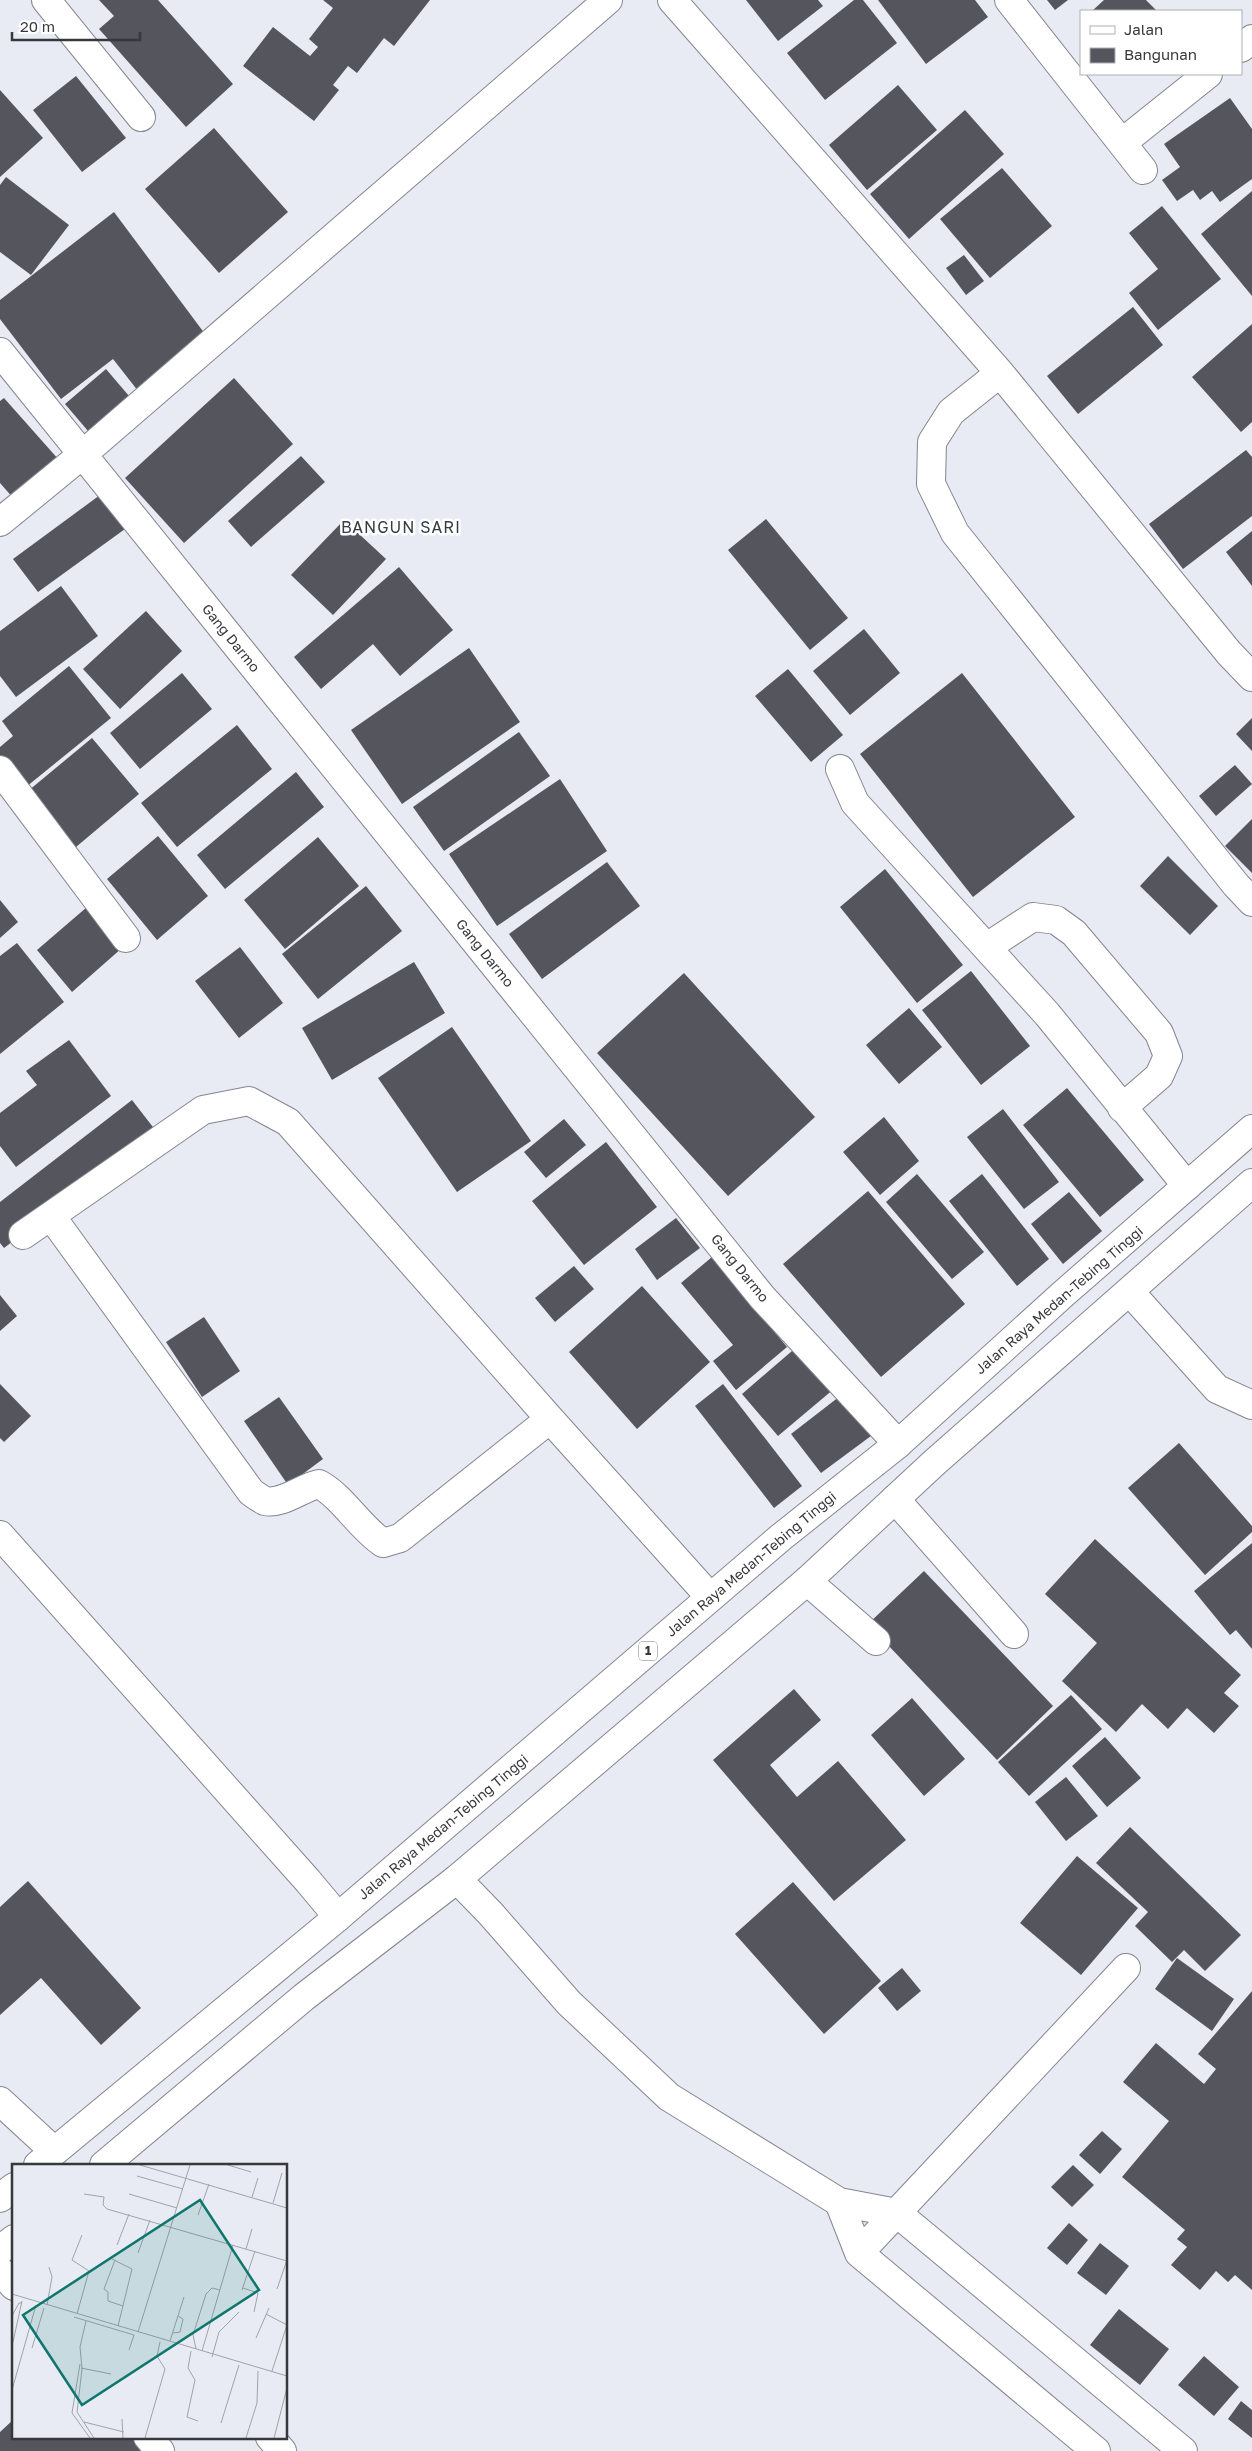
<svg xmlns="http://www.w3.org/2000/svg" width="1252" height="2451" viewBox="0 0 1252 2451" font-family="'Golos Text',sans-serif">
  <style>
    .building { fill: #55555e }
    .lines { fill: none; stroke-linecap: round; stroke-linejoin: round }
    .minor-casing { stroke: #84868f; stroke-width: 30 }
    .highway-casing { stroke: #84868f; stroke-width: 30 }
    .minor { stroke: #fff; stroke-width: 28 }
    .highway { stroke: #fff; stroke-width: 28 }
    .labels { text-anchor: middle; stroke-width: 5; stroke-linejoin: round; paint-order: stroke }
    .shield { fill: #fff; stroke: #737476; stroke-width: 1 }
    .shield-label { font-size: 12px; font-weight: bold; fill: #37383b }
    .street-label { font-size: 14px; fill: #37383b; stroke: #fff }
    .quarter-label { font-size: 16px; letter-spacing: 1px; fill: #393b43; stroke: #fff }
    .inset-road { fill: none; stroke: #a1a3aa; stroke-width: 1 }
    .view { fill: #0f766e; fill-opacity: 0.15; stroke: #0f766e; stroke-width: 2.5 }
    .inset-edge { fill: none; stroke: #37383b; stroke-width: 2.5 }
  </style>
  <rect width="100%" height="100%" fill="#e8ebf4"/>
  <!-- building -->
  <path class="building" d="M99,0H158L233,84L186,127L99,29L114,16Z
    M323,0H430L394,46L384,38L357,73L348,66L333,85L339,90L314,121L243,66L273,27L310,56L318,47L309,39L333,8Z
    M746,0H818L823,6L778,41Z
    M854,0H863L897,43L825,100L787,53Z
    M878,0H975L988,17L926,64Z
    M1047,0H1068L1055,10Z
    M1104,0H1146L1157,11H1092Z
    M76,76L126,138L82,172L33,110Z
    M898,85L937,130L867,190L829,145Z
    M0,90L43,138L0,177Z
    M1230,98L1252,129V179L1220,202L1212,191L1200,200L1193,190L1177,201L1162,180L1180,167L1164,144Z
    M965,110L1004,154L909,239L870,194Z
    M214,128L288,212L219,273L145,189Z
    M1002,168L1052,226L990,278L940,219Z
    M6,177L69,225L31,275L0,252V185Z
    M1252,191V296L1201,234Z
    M1162,206L1221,279L1158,330L1129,293L1158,269L1129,233Z
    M114,212L211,342L142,396L113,359L61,399L0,319V300Z
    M964,255L984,281L966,295L946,268Z
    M1133,307L1163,345L1078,414L1047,376Z
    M1252,324V422L1241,432L1192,377Z
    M106,369L135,403L94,438L65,404Z
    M234,378L293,444L184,543L125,478Z
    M4,398L59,460L14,499L0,483V401Z
    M1246,450L1252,457V516L1183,569L1149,524Z
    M301,456L325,482L251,547L228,521Z
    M100,495L125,529L38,592L13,559Z
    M766,519L848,618L810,650L728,550Z
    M344,520L386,559L333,615L291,575Z
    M1252,531V586L1226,552Z
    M399,567L453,630L400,676L373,644L321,689L294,657Z
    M61,586L98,636L16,697L0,676V631Z
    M146,611L182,651L120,709L83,669Z
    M864,629L900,673L850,715L813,671Z
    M469,648L520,722L402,804L351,730Z
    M69,666L111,718L26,787L0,755V747L13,736L2,721Z
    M788,669L843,735L811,762L755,696Z
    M182,673L212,709L140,769L110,733Z
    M962,673L1075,817L973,897L860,754Z
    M1252,718V751L1236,734Z
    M237,725L272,769L177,847L141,803Z
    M519,732L550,776L444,851L413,807Z
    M92,738L139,794L76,847L28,791Z
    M1235,765L1252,784L1216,816L1199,796Z
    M296,772L324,807L225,889L197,855Z
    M560,779L607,851L497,926L449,854Z
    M1252,819V873L1225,846Z
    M158,836L208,896L157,940L107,879Z
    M318,837L359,886L285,949L244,900Z
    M1168,856L1218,906L1190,935L1140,886Z
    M607,862L640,906L542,979L509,934Z
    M885,869L963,965L917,1003L840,907Z
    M366,886L402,931L318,999L282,954Z
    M0,900L18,922L0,938Z
    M87,907L122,948L72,992L37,950Z
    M17,943L64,1002L0,1054V956Z
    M240,947L283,1003L239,1038L195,981Z
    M414,962L445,1013L332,1080L302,1028Z
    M971,971L1030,1046L981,1085L922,1010Z
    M684,973L815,1117L728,1196L597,1053Z
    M909,1008L942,1047L899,1084L866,1045Z
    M452,1027L531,1141L457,1192L378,1078Z
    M69,1040L111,1096L16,1167L0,1146V1113L37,1085L26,1071Z
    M1067,1088L1144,1180L1100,1217L1023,1125Z
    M132,1100L156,1131L4,1248L0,1243V1202Z
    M1003,1109L1059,1182L1024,1209L967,1137Z
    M884,1117L919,1161L880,1195L843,1152Z
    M564,1119L586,1145L546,1178L524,1152Z
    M606,1142L657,1207L584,1265L532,1201Z
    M917,1174L984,1252L952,1279L886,1202Z
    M982,1174L1049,1259L1017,1286L949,1201Z
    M868,1191L965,1304L881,1377L783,1264Z
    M1069,1192L1102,1231L1063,1264L1031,1224Z
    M676,1218L700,1248L657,1280L635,1249Z
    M712,1257L787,1347L736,1390L713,1361L733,1345L681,1283Z
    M574,1266L594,1289L555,1322L535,1298Z
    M642,1286L710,1362L637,1429L569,1352Z
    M0,1295L17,1316L0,1331Z
    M204,1317L240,1371L202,1397L166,1342Z
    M799,1345L835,1388L778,1436L742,1394Z
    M0,1384L31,1416L4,1442L0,1438Z
    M723,1384L802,1486L774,1508L695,1406Z
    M844,1393L875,1433L821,1473L791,1434Z
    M279,1397L323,1459L288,1485L244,1421Z
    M1179,1443L1252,1526V1532L1205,1575L1128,1488Z
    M1095,1539L1241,1675L1224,1693L1239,1706L1214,1733L1187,1708L1168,1729L1142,1704L1116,1732L1062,1681L1097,1643L1045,1594Z
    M1252,1543V1649L1236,1630L1230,1635L1194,1591Z
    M924,1571L1053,1706L997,1760L868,1624Z
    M794,1689L821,1720L770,1765L797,1797L838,1761L906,1840L834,1901L713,1760Z
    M1071,1695L1102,1729L1029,1796L998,1762Z
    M912,1698L965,1759L924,1796L871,1735Z
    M1105,1737L1141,1778L1107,1807L1072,1766Z
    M1066,1777L1098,1816L1066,1841L1035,1802Z
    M1130,1827L1241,1935L1205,1971L1184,1950L1172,1962L1135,1926L1148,1912L1096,1863Z
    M1077,1856L1138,1908L1081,1975L1020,1923Z
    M28,1881L141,2008L101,2045L41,1978L0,2015V1907Z
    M793,1882L881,1981L824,2034L735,1934Z
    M1177,1958L1234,1999L1212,2031L1155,1989Z
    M902,1968L921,1991L897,2011L878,1988Z
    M1252,1991V2290L1235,2275L1228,2282L1216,2271L1200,2290L1171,2265L1187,2247L1177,2239L1185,2230L1122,2177L1169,2121L1123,2082L1156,2043L1204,2084L1216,2069L1198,2054Z
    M1102,2131L1122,2149L1100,2174L1079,2155Z
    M1073,2165L1094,2185L1072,2207L1051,2187Z
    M1069,2223L1088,2240L1067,2265L1047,2248Z
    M1100,2243L1129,2266L1106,2295L1077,2273Z
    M1119,2309L1169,2349L1140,2385L1090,2345Z
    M1204,2356L1239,2387L1214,2416L1178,2385Z
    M1241,2401L1252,2410V2438L1228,2419Z
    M14,2419V2437H133L146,2451H0V2432Z"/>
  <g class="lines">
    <defs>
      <path id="minor" d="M46,0L141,117
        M672,0L1000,373L1229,653L1252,677
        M1009,0L1143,170
        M1241,48L1252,39
        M1123,142L1208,74
        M0,352L762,1297L898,1444
        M1000,373L951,412L932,442L931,484L955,533L1236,885L1252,902
        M0,522L83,454L608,0
        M840,769L855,803L1047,1014L1187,1186
        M0,770L126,938
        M987,947L1033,917L1056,920L1074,933L1159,1033L1168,1056L1159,1076L1122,1108
        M51,1216L251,1492C255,1495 261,1499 265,1501C282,1505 303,1487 319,1484C344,1498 359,1527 383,1543L400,1538L550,1419
        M23,1235L203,1110L249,1101L288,1122L550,1419L710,1597
        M1130,1292L1217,1389L1252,1405
        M895,1499L1014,1634
        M0,1535L308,1881L338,1917
        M807,1581L876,1641
        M457,1879L491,1914L569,2003L669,2097L839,2202L897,2213L1183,2451
        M0,2101L53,2150
        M839,2202L859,2253L1096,2451
        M859,2253L1126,1968
        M0,2271L14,2286
        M148,2437L160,2451
        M270,2437L282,2451"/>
      <path id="highway" d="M38,2165L338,1917L780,1538L898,1444L1062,1295L1252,1129
        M104,2165L304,1997L457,1879L807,1581L935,1462L1252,1183
        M0,2198L14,2187
        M0,2250L14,2239"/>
    </defs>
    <!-- minor casing -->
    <use href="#minor" class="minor-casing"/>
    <!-- highway casing -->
    <use href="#highway" class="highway-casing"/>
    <!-- minor -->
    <use href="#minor" class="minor"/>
    <!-- highway -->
    <use href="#highway" class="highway"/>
  </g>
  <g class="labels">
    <!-- shield labels -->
    <rect class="shield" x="639" y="1641.5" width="18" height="19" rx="4"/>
    <g class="shield-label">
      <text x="648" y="1655">1</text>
    </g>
    <!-- street labels -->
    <g class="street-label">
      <text transform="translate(231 638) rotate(51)" y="5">Gang Darmo</text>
      <text transform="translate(485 953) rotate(51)" y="5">Gang Darmo</text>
      <text transform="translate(740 1268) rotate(51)" y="5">Gang Darmo</text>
      <text transform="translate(1059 1300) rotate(-41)" y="5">Jalan Raya Medan-Tebing Tinggi</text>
      <text transform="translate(751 1564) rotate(-40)" y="5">Jalan Raya Medan-Tebing Tinggi</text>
      <text transform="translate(443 1827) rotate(-40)" y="5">Jalan Raya Medan-Tebing Tinggi</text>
    </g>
    <!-- quarter labels -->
    <g class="quarter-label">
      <text x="401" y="533">BANGUN SARI</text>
    </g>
  </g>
  <!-- overview -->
  <g transform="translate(12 2164)">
    <rect width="275" height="275" fill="#e8ebf4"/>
    <path class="inset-road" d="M128,1L275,44M216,1L239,8M125,12L171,25M72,30L92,33L91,41L95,45L275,97M117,30L165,44M240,33L246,14M261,39L270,9M186,51L197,20M105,81L117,50M234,85L240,65M126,89L138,56M100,95L120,105L106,162M103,96L92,125L96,128V137L111,142M231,124L246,129L242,148M265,125L275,96M230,126L243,87M0,130L275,212M35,141L40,113L37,103M65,150L77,107L60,96L70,71M254,150L275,161L260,207M0,152L7,139H10M62,153L122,171M74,157L68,183L70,205L65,248L82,274M126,168L178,1M161,169L168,168L171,155L166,152M244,174L257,144M158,177L172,133M1,178L10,137M20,184L32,144M184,185L181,171L194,130L200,124L208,126M117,186L122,171M179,187L176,204L183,216L175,253L186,257M190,187L221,81M200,193L207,168L227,148M68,200L60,249L78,274M69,204L99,210M0,226L24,141M110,255L111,274M72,258L112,268M209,259L227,201M133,274L153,205L145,192L148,178M234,274L245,239L246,207M262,274L275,224"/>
    <path class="view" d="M188,36L247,126L70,241L11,151Z"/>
    <rect width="275" height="275" class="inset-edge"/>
  </g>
  <!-- legend -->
  <rect x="1080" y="10" width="162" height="65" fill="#ffffff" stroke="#afafb1"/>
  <rect x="1090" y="26" width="25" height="8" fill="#ffffff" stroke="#afafb1"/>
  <text x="1124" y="35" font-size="15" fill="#37383b">Jalan</text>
  <rect x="1090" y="48" width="25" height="15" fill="#55555e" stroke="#afafb1"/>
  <text x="1124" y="60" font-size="15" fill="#37383b">Bangunan</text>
  <!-- scale -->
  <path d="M12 32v8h128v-8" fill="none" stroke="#37383b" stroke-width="2.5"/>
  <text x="20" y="32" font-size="15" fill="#37383b" stroke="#ffffff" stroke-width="4" paint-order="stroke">20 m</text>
</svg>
